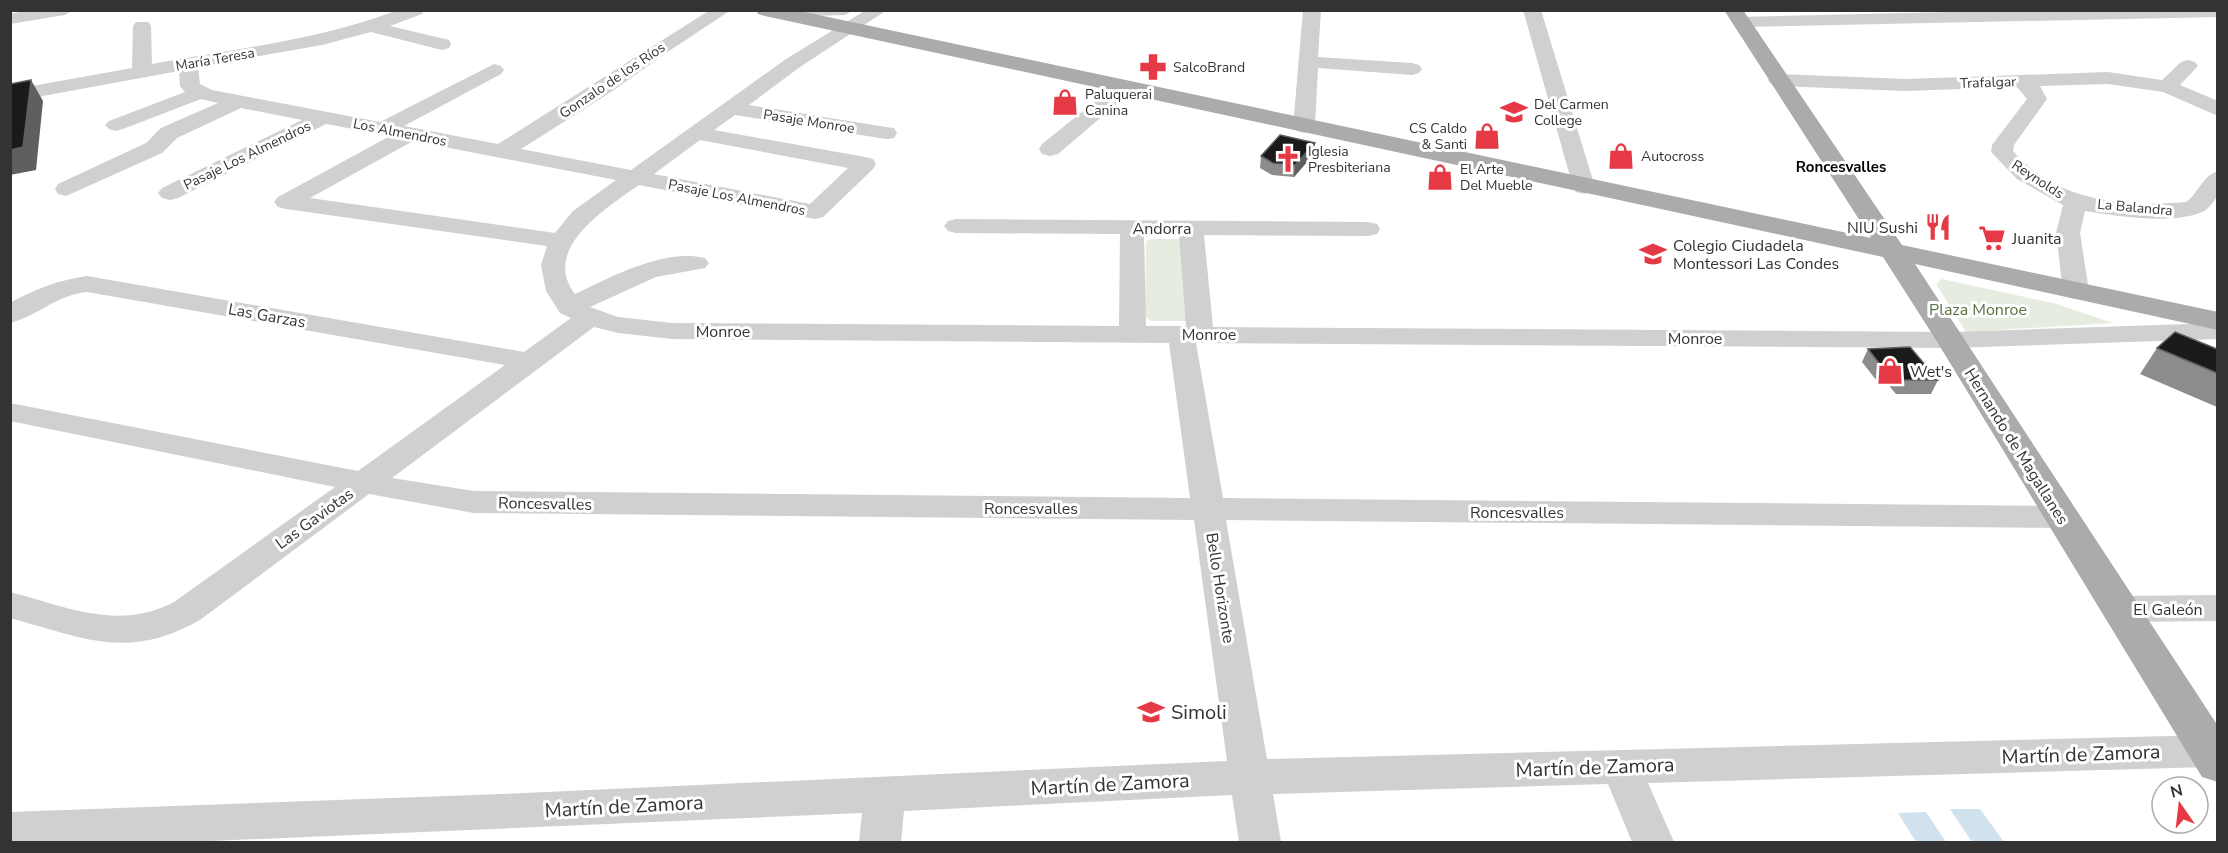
<svg xmlns="http://www.w3.org/2000/svg" width="2228" height="853" viewBox="0 0 2228 853" font-family="'Nunito Sans',sans-serif">
  <style>
    .green { fill: #e6ecdf }
    .water { fill: #cfe2ee }
    .lines { fill: none; stroke-linecap: round; stroke-linejoin: round }
    .minor { fill: #d0d0d0; fill-rule: evenodd }
    .major { fill: #ababab; fill-rule: evenodd }
    .wall { fill: #8c8c8c }
    .shaded-wall { fill: #5f5f5f }
    .building { fill: #1a1a1a; stroke: #5f5f5f; stroke-width: 1.5 }
    .labels { text-anchor: middle; stroke-width: 6; stroke-linejoin: round; paint-order: stroke }
    .far-street-label { font-size: 14px; fill: #333; stroke: #fff }
    .far-poi-label { font-size: 14px; fill: #333; stroke: #fff; text-anchor: start }
    .far-neighbourhood-label { font-size: 15px; font-weight: bold; fill: #000; stroke: #fff }
    .poi-label { font-size: 16px; fill: #333; stroke: #fff; text-anchor: start }
    .street-label { font-size: 16px; fill: #333; stroke: #fff }
    .park-label { font-size: 16px; fill: #56703f; stroke: #fff }
    .near-poi-label { font-size: 20px; fill: #333; stroke: #fff; text-anchor: start }
    .near-street-label { font-size: 20px; fill: #333; stroke: #fff }
  </style>
  <rect width="100%" height="100%" fill="#fff"/>
  <!-- green -->
  <path class="green" d="M1151,239H1182L1187,321H1151L1145,317L1146,241Z
    M1942,279L2057,304L2113,323L1966,332L1936,284Z"/>
  <!-- water -->
  <path class="water" d="M1950,809H1980L2004,842H1972Z
    M1926,812L1946,842H1916L1898,813Z"/>
  <g class="lines">
    <!-- minor -->
    <path class="minor" d="M29,10H73L65,15L10,24V14Z
      M398,10H424L422,14L390,26L449,40L451,44L449,48L442,50L371,32L322,45L198,67L200,84L212,90L380,122L494,64L501,66L504,70L501,74L404,126L498,144L710,10H731L672,49L611,92L521,149L631,170L786,59L866,10H887L800,67L749,105L886,127L894,128L897,133L894,138L886,139L735,115L714,130L865,157L873,159L876,164L873,169L823,217L815,219L639,185C608,207 540,248 575,294C611,277 664,248 705,258L709,263L705,268L656,277L590,307L618,317L672,323L1119,326L1120,234L956,233L948,231L944,226L948,221L956,219L1368,222L1377,224L1380,229L1377,234L1368,236L1204,235L1213,327L1951,332L2218,323V339L1951,348L1196,343L1223,498L2060,506L2072,509L2076,517L2072,525L2060,528L1226,520L1267,759L2209,735L2218,737V765L2209,767L1648,783L1674,842H1632L1608,784L1273,794L1281,842H1239L1232,795L904,811L901,842H859L862,813L188,842H10V812L502,794L1227,761L1194,520L474,513L369,494L200,620C127,661 84,638 10,618V592C67,607 119,631 174,602L335,487L10,421V403L358,471L505,365L87,292C56,295 38,316 10,323V303C35,289 59,280 87,276L524,352L571,318L560,313L546,291L541,265L547,246L286,209L278,207L274,202L278,197L390,136L326,124L178,198L170,200L162,198L158,193L162,188L302,120L241,108L177,138L162,153L66,196L58,194L55,189L58,184L146,143L161,128L218,103L201,99L123,129L116,131L109,129L105,125L109,121L185,92L180,86L179,71L10,102V90L132,68L133,26L136,22H148L151,26L152,64C234,49 320,40 398,10ZM700,140L848,168L810,204L654,174ZM413,141L616,180L573,211L555,233L310,198ZM1144,235H1179L1186,326H1146ZM594,327L618,333L672,339L1169,343L1190,498L474,491L392,478Z
      M763,10H853L845,15L771,17L765,16Z
      M1303,10H1321L1318,57L1412,63L1419,65L1422,69L1419,73L1412,75L1318,68L1315,127L1311,131L1304,133L1297,131L1293,127Z
      M1523,10H1541L1595,187L1592,192L1584,194L1576,192L1573,187Z
      M2035,10H2218V17L1741,27L1735,26L1732,22L1735,18L1741,17Z
      M2188,60L2195,62L2198,66L2180,85L2218,101V116L2163,92L2108,84L2040,86L2047,99L2014,145L2013,151C2057,202 2123,207 2186,202C2198,194 2203,175 2218,171V195C2213,202 2209,209 2202,212C2172,225 2116,216 2085,211L2080,233L2089,291L2085,297L2076,299L2067,297L2063,291L2056,233L2063,205L2017,179L1991,152L1992,145L2027,99L2017,87L1906,91L1778,86L1771,84L1768,80L1771,76L1778,74L1906,79L2108,72L2162,80L2181,62Z
      M1125,81L1132,83L1135,87L1132,91L1058,154L1050,156L1042,154L1039,149L1042,144L1118,83Z
      M2218,595V621L2119,622L2106,618L2101,609L2106,600L2119,596Z"/>
    <!-- major -->
    <path class="major" d="M756,10H795L1871,238L1724,10H1743L1902,245L2218,312V330L1915,264L2218,726V782L2202,777L1936,340L1883,257L765,16L758,14Z"/>
  </g>
  <!-- wall -->
  <path class="wall" d="M1315,143L1313,155L1294,177L1272,175L1260,168L1261,156Z
    M2157,348L2217,349V407L2140,374Z
    M1868,349L1938,380L1931,394H1896L1885,381H1877L1862,362Z"/>
  <!-- shaded-wall -->
  <path class="shaded-wall" d="M31,80L43,101L36,170L10,175V150Z
    M1315,143L1313,155L1294,177L1295,165Z"/>
  <!-- building -->
  <path class="building" d="M31,80L23,147L10,150V84Z
    M1280,135L1315,143L1295,165L1273,163L1261,156Z
    M2175,332L2217,349V373L2157,348Z
    M1910,347L1938,380H1902L1892,368H1883L1868,349Z"/>
  <!-- icons -->
  <defs>
    <symbol id="pharmacy-bare" viewBox="-9 -9 18 18"><path d="M-2-6h4v4h4v4h-4v4h-4v-4h-4v-4h4Z" fill="#e63946" stroke="#fff" stroke-width="2.5" paint-order="stroke"/></symbol>
    <symbol id="shop-bare" viewBox="-9 -9 18 18"><path d="M-5-2.5h2.3a2.7 3.5 0 0 1 5.4 0H5L5.5 6h-11ZM-1.5-2.5h3a1.5 2.3 0 0 0-3 0Z" fill="#e63946" stroke="#fff" stroke-width="2.5" paint-order="stroke"/></symbol>
    <symbol id="school-bare" viewBox="-9 -9 18 18"><path d="M0-5L7-2L0 1L-7-2ZM-4 1L0 2.5L4 1V4Q0 6-4 4Z" fill="#e63946" stroke="#fff" stroke-width="2.5" paint-order="stroke"/></symbol>
    <symbol id="church-bare" viewBox="-9 -9 18 18"><path d="M-1.2-6h2.4v3.5h3.3v2.4h-3.3V6h-2.4V-.1h-3.3v-2.4h3.3Z" fill="#e63946" stroke="#fff" stroke-width="2.5" paint-order="stroke"/></symbol>
    <symbol id="restaurant-bare" viewBox="-9 -9 18 18"><path d="M-5-6h1v4h1v-4h1v4h1v-4h1v5L-1.5 .5V6h-2V.5L-5-1ZM5-6V6H3V1.5H1.5Q1.5-4 5-6Z" fill="#e63946" stroke="#fff" stroke-width="2.5" paint-order="stroke"/></symbol>
    <symbol id="supermarket-bare" viewBox="-9 -9 18 18"><path d="M-6-5.5h2.5l.6 2H6L4.5 2H-2.5L-4.4-4H-6ZM-1.5 3.2a1.3 1.3 0 1 0 .1 0ZM3 3.2a1.3 1.3 0 1 0 .1 0Z" fill="#e63946" stroke="#fff" stroke-width="2.5" paint-order="stroke"/></symbol>
  </defs>
  <g fill-rule="evenodd">
    <use href="#pharmacy-bare" x="1134" y="48" width="38" height="38"/>
    <use href="#shop-bare" x="1046" y="83" width="38" height="38"/>
    <use href="#school-bare" x="1495" y="93" width="38" height="38"/>
    <use href="#shop-bare" x="1468" y="117" width="38" height="38"/>
    <use href="#shop-bare" x="1602" y="137" width="38" height="38"/>
    <use href="#church-bare" x="1269" y="140" width="38" height="38"/>
    <use href="#shop-bare" x="1421" y="158" width="38" height="38"/>
    <use href="#restaurant-bare" x="1919" y="208" width="38" height="38"/>
    <use href="#supermarket-bare" x="1973" y="219" width="38" height="38"/>
    <use href="#school-bare" x="1634" y="235" width="38" height="38"/>
    <use href="#shop-bare" x="1871" y="352" width="38" height="38"/>
    <use href="#school-bare" x="1132" y="693" width="38" height="38"/>
  </g>
  <g class="labels">
    <!-- far-street labels -->
    <g class="far-street-label">
      <text transform="translate(215 59) rotate(-10)" y="5">María Teresa</text>
      <text transform="translate(612 80) rotate(-34)" y="5">Gonzalo de los Ríos</text>
      <text transform="translate(1988 82) rotate(-2)" y="5">Trafalgar</text>
      <text transform="translate(809 121) rotate(9)" y="5">Pasaje Monroe</text>
      <text transform="translate(400 132) rotate(11)" y="5">Los Almendros</text>
      <text transform="translate(247 155) rotate(-26)" y="5">Pasaje Los Almendros</text>
      <text transform="translate(2038 179) rotate(33)" y="5">Reynolds</text>
      <text transform="translate(737 197) rotate(11)" y="5">Pasaje Los Almendros</text>
      <text transform="translate(2135 207) rotate(5)" y="5">La Balandra</text>
    </g>
    <!-- far-poi labels -->
    <g class="far-poi-label">
      <text x="1173" y="72">SalcoBrand</text>
      <text x="1085" y="99">Paluquerai<tspan x="1085" dy="16">Canina</tspan></text>
      <text x="1534" y="109">Del Carmen<tspan x="1534" dy="16">College</tspan></text>
      <text x="1467" y="133" text-anchor="end">CS Caldo<tspan x="1467" dy="16">&amp; Santi</tspan></text>
      <text x="1308" y="156">Iglesia<tspan x="1308" dy="16">Presbiteriana</tspan></text>
      <text x="1641" y="161">Autocross</text>
      <text x="1460" y="174">El Arte<tspan x="1460" dy="16">Del Mueble</tspan></text>
    </g>
    <!-- far-neighbourhood labels -->
    <g class="far-neighbourhood-label">
      <text x="1841" y="172">Roncesvalles</text>
    </g>
    <!-- poi labels -->
    <g class="poi-label">
      <text x="1918" y="233" text-anchor="end">NIU Sushi</text>
      <text x="2012" y="244">Juanita</text>
      <text x="1673" y="251">Colegio Ciudadela<tspan x="1673" dy="18">Montessori Las Condes</tspan></text>
      <text x="1910" y="377">Wet's</text>
    </g>
    <!-- street labels -->
    <g class="street-label">
      <text x="1162" y="234">Andorra</text>
      <text transform="translate(267 315) rotate(10)" y="6">Las Garzas</text>
      <text x="723" y="337">Monroe</text>
      <text x="1209" y="340">Monroe</text>
      <text x="1695" y="344">Monroe</text>
      <text transform="translate(2017 446) rotate(58)" y="6">Hernando de Magallanes</text>
      <text transform="translate(545 503) rotate(1)" y="6">Roncesvalles</text>
      <text x="1031" y="514">Roncesvalles</text>
      <text x="1517" y="518">Roncesvalles</text>
      <text transform="translate(314 518) rotate(-36)" y="6">Las Gaviotas</text>
      <text transform="translate(1221 588) rotate(81)" y="6">Bello Horizonte</text>
      <text x="2168" y="615">El Galeón</text>
    </g>
    <!-- park labels -->
    <g class="park-label">
      <text x="1978" y="315">Plaza Monroe</text>
    </g>
    <!-- near-poi labels -->
    <g class="near-poi-label">
      <text x="1171" y="719">Simoli</text>
    </g>
    <!-- near-street labels -->
    <g class="near-street-label">
      <text transform="translate(2081 754) rotate(-2)" y="7">Martín de Zamora</text>
      <text transform="translate(1595 767) rotate(-2)" y="7">Martín de Zamora</text>
      <text transform="translate(1110 784) rotate(-3)" y="7">Martín de Zamora</text>
      <text transform="translate(624 806) rotate(-3)" y="7">Martín de Zamora</text>
    </g>
  </g>
  <!-- border -->
  <rect width="2228" height="853" fill="none" stroke="#333333" stroke-width="24"/>
  <!-- north arrow -->
  <g transform="translate(2180 805) rotate(346)"><circle r="28" fill="#ffffff" stroke="#adadad" stroke-width="1.5"/>
  <path d="M0-4.5L10 22L0 15L-10 22Z" fill="#e63946"/>
  <text y="-9" font-size="16" font-weight="bold" text-anchor="middle" fill="#333333">N</text>
  </g>
</svg>
